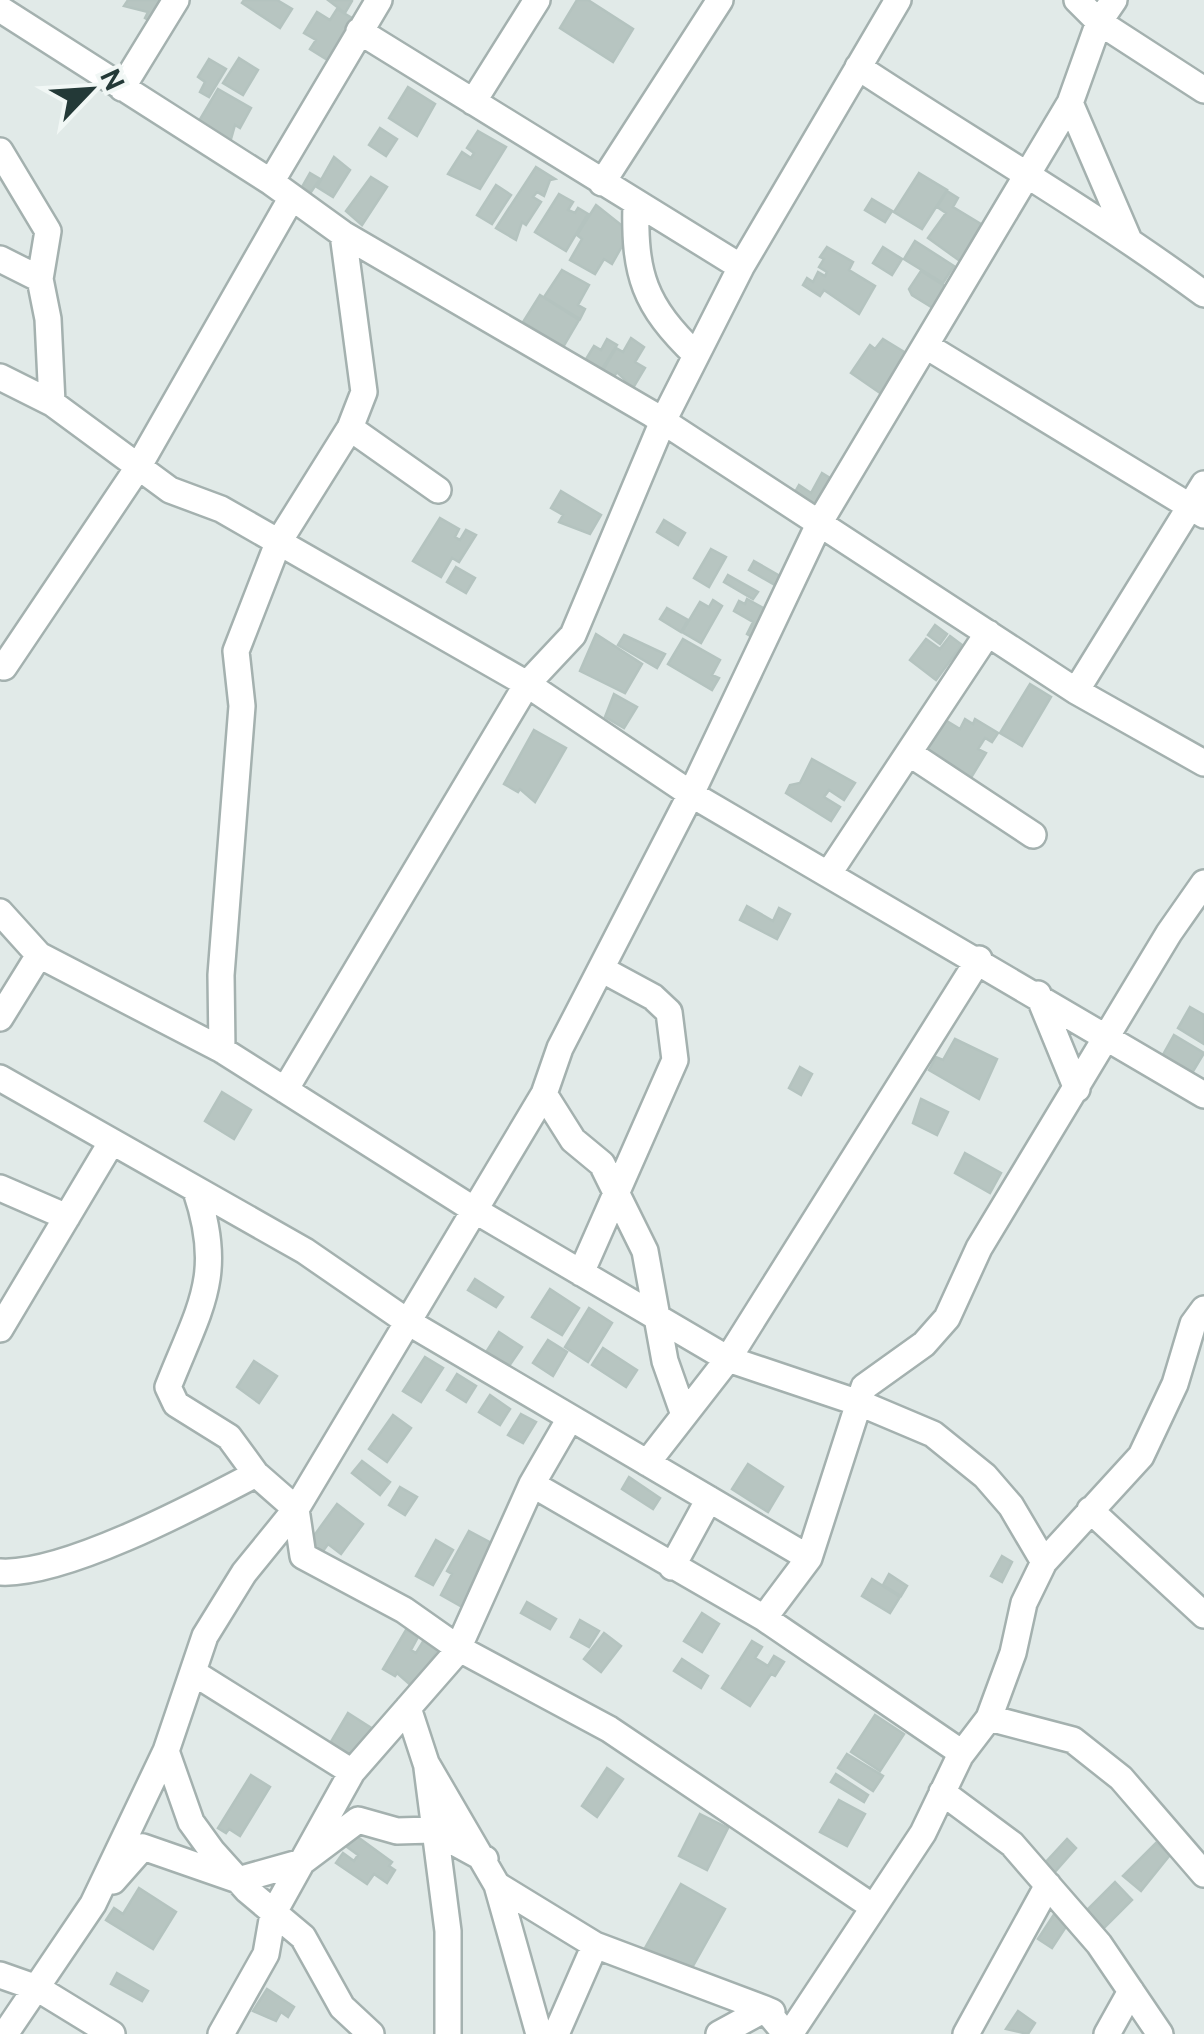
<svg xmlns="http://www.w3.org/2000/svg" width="1204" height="2034" viewBox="0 0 1204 2034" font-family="Cabin,sans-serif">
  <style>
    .building { fill: #b7c5c1; stroke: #b4c3bf; stroke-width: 2.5 }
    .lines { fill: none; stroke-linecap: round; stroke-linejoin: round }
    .street-casing { stroke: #a4b1af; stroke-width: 30 }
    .street { stroke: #fff; stroke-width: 25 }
  </style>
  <rect width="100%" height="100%" fill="#e1eae8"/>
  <!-- building -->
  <path class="building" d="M128,0H183L167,31L145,18L148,12L124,6Z
    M244,0H277L292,9L280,28L242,3Z
    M328,0H351L352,1L345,13Z
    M577,0H588L633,29L613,62L560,28Z
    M337,9L367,27L342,69L310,49L316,40L304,33L317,12L330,20Z
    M239,58L258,70L243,95L223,83Z
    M209,59L226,69L209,97L200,92L205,82L198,77Z
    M408,87L435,104L417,136L389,118Z
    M218,89L251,108L240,128L235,125L229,146L196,126Z
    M380,128L397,139L386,156L369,145Z
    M478,131L506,147L480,189L448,174L462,152L471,158L474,153L467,148Z
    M334,157L350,170L333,197L317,187Z
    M536,167L555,179L550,180L544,196L537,192L533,197L541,202L526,225L522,222L516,240L496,228Z
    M310,173L320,179L311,192L302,187Z
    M919,173L947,190L922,229L894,212Z
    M371,177L387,187L362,225L346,211Z
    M496,185L511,195L492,224L477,215Z
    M947,191L958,198L953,207L994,232L978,259L966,252L960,261L928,238L946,213L937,207Z
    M559,194L573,202L568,210L575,213L578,208L588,214L566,251L535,232Z
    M872,199L892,211L885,222L865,210Z
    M596,205L630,232L612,264L604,259L595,274L570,260L582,239L577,235Z
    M915,241L954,266L943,283L904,259Z
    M827,247L853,262L849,270L875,286L859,314L824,290L820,296L803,285L807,278L813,282L818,272L825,276L827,272L819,267L824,259L820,257Z
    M883,247L902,259L892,275L873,263Z
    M562,270L589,285L578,305L585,309L580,319L544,297Z
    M921,271L959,295L946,316L912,295L909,289Z
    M540,295L579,320L559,354L535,340L539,332L523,322Z
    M631,338L644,347L635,362L645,368L633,388L617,372L611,381L600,375L616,348L623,352Z
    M607,339L617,345L599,374L583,364L594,346L601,350Z
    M883,339L914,358L893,402L851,373L870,345L875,349Z
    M822,473L838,483L815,522L787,506L799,485L811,493Z
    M561,491L601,515L590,534L559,522L563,515L551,508Z
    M440,518L459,529L455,537L460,540L466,530L476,535L459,562L452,558L441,577L413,561Z
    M664,520L685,533L678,545L657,532Z
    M711,549L726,557L709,587L694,578Z
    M754,561L792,583L787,592L749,570Z
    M456,567L475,578L466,593L447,582Z
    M728,575L758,592L753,599L724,582Z
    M747,599L774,614L759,641L747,634L753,622L734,611L739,601L745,604Z
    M713,600L722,606L701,643L682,632L700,602L709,607Z
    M667,608L688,620L681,632L660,619Z
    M935,625L947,634L940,644L928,635Z
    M596,634L642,664L625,693L580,671Z
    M624,635L665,654L657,668L618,645Z
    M950,636L962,645L936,680L910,660L926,639L940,649Z
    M683,639L720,660L712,675L719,678L712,690L668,664Z
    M1030,684L1051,697L1022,746L1000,733Z
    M614,694L637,707L624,728L605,717Z
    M965,719L973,724L975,719L998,733L992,742L985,738L978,749L986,753L969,781L922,752L945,720L960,729Z
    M534,730L566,748L535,802L520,789L518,792L504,784Z
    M812,759L855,783L844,800L829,790L824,797L840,807L831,821L786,793L790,785L800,783Z
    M747,906L773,921L779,908L790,914L777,939L740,920Z
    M1190,1007L1204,1015V1044L1178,1028Z
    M1174,1035L1204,1053L1189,1078L1160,1060Z
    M955,1039L997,1059L979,1099L929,1070L936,1057L943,1060Z
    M800,1067L812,1074L801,1095L789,1088Z
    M222,1092L251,1110L234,1139L205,1121Z
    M921,1099L948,1112L937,1135L913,1123Z
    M965,1153L1001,1173L990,1193L955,1173Z
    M475,1279L503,1297L496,1307L468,1290Z
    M550,1289L579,1308L562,1335L532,1317Z
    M589,1308L612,1323L588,1362L565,1347Z
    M499,1332L522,1347L505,1372L483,1357Z
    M548,1340L567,1352L553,1376L533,1363Z
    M603,1348L637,1370L626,1387L592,1365Z
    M425,1357L443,1368L421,1402L403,1391Z
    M254,1361L277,1376L259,1403L237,1387Z
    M457,1374L476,1386L466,1402L447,1390Z
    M490,1395L510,1409L500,1425L479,1412Z
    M521,1414L536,1422L523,1443L508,1435Z
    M393,1415L411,1428L387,1462L369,1449Z
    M362,1461L390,1482L380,1495L352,1473Z
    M748,1464L783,1487L768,1512L732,1489Z
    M629,1477L660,1498L653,1509L622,1489Z
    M400,1487L417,1497L405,1515L389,1505Z
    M337,1504L363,1524L341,1554L328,1544L321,1554L308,1544Z
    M469,1531L497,1546L464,1608L441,1595L452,1574L447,1571Z
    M436,1540L453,1550L433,1585L416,1576Z
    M1002,1556L1012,1562L1002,1582L991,1576Z
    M889,1574L907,1586L901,1596L883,1585Z
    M872,1579L900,1597L890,1613L862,1596Z
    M527,1602L556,1619L550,1629L521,1613Z
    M702,1613L719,1624L702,1652L684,1641Z
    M580,1620L599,1631L589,1647L571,1637Z
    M406,1630L418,1637L411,1650L416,1653L424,1640L438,1649L414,1688L397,1673L395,1676L383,1669Z
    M604,1633L621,1646L601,1672L584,1659Z
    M752,1641L762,1647L755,1658L768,1666L774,1656L784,1662L775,1676L771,1674L750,1706L722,1688Z
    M682,1659L708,1676L701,1688L674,1671Z
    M348,1713L376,1731L357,1763L329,1745Z
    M875,1715L904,1734L880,1771L851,1752Z
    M847,1754L883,1776L873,1791L838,1768Z
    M607,1768L623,1779L597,1817L582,1806Z
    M836,1774L868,1795L864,1802L831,1782Z
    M251,1775L270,1787L240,1836L229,1829L226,1833L218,1828Z
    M839,1800L865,1814L847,1846L820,1832Z
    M700,1814L728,1828L707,1870L679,1856Z
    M355,1835L392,1862L389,1866L395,1870L387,1883L374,1874L367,1884L336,1863L343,1853L354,1861L358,1855L347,1847Z
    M1067,1839L1076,1848L1054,1873L1044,1864Z
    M1156,1843L1170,1855L1141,1891L1123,1876Z
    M1115,1882L1132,1900L1104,1928L1087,1910Z
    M681,1884L725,1909L689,1973L645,1948Z
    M139,1888L176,1912L153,1949L106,1920L114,1908L123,1914Z
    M1055,1913L1069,1922L1052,1948L1038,1939Z
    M117,1973L148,1991L142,2001L111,1984Z
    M267,1989L294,2007L288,2017L281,2012L276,2021L253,2011Z
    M1018,2011L1035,2023L1028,2034L1006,2029Z"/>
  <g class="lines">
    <defs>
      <path id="street" d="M898,0L741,267L663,421L573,635L527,684L691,794L1204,1095
        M1077,0L1099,22L1204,90
        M0,9L271,182L343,234L652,414L1076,691L1204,763
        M359,31L741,267
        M858,67C973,143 1093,212 1204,294
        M122,88L176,0
        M473,102L537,0
        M1070,103L1128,238
        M0,151L48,231L40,279L48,319L52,403
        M271,182L379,0
        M602,183L720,0
        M636,203C634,275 644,305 696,355
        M0,259L40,279
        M928,347L1204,515
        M0,377L52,403L170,490L221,509L527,684L285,1090
        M350,428L438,490
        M4,667L137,469L292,197
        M1076,691L1204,484
        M909,753L1033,835
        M829,873L988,633
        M0,912L39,955L222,1050L476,1211L728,1359L862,1404L933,1434L985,1476L1011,1506L1044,1562
        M1038,994L1077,1089
        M0,1018L39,955
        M222,1050L221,975L242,706L236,651L278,543L350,428L364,392L343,234
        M0,1078L305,1251L408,1322L809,1558
        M544,1094L573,1140L602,1164L645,1251L665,1361L683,1412
        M0,1188L67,1217
        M196,1191C225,1276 199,1308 168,1387L176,1404L229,1437L256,1474
        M581,1273L675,1060L669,1012L653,997L603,970
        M0,1329L111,1143
        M647,1463L728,1359L979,959
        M532,1484L764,1618L962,1753
        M1090,1510L1204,1615
        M672,1567L709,1499
        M0,1572C64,1576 197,1505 256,1474L296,1509L303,1556L404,1610L458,1648L609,1729L873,1907
        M764,1618L809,1558L864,1387L924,1344L947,1318L979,1248L1169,933L1204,883
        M194,1673L352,1772
        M408,1708L426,1763L497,1885L539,2034
        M989,1718L1073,1740L1121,1778L1204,1874
        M166,1751L191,1822L212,1851L247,1890L303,1937L342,2007L371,2034
        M427,1768L448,1931V2034
        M942,1792L1012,1844L1099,1944L1160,2034
        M113,1881L143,1847L238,1880L302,1862L358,1820L397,1831L432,1830L485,1859
        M497,1885L595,1945L765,2009L786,2034
        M0,1975L37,1988L112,2034
        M5,2034L93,1904L166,1751L205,1636L244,1573L296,1509L544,1094L560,1048L691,794L821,520L1070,103L1099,22L1114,0
        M221,2034L266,1954L273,1914L352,1772L456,1653L532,1484L569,1420
        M556,2034L595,1945
        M719,2034L765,2009L772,2012
        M790,2034L923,1833L960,1756L989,1718L1013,1653L1024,1603L1044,1562L1141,1456L1175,1384L1193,1324L1204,1309
        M966,2034L1048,1885
        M1107,2034L1131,1991"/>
    </defs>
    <!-- street casing -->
    <use href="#street" class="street-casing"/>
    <!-- street -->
    <use href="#street" class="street"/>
  </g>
  <!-- north arrow -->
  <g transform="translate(90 90) rotate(65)" stroke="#f1f7f5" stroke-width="8" paint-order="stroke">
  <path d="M0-8L18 38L0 25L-18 38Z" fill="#233937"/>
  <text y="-15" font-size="28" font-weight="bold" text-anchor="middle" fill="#233937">N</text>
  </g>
</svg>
